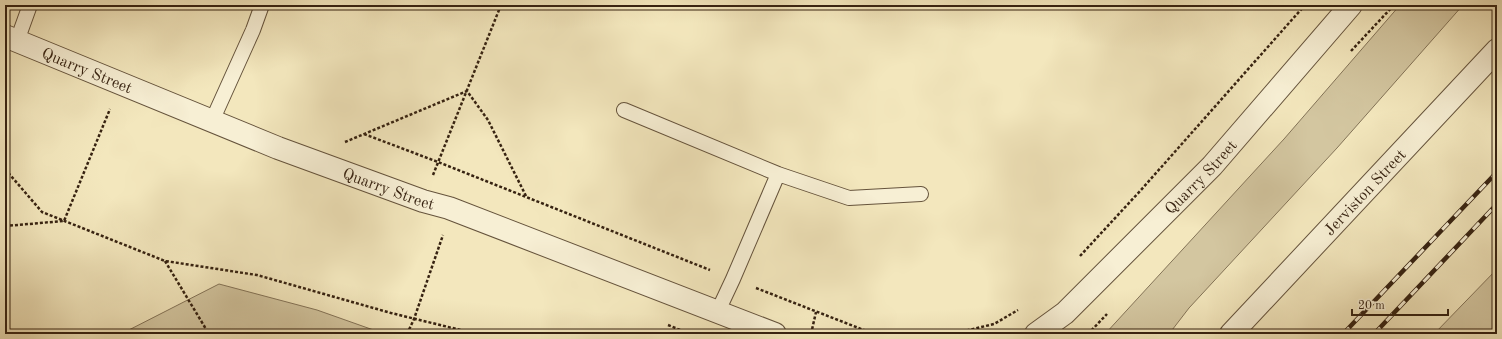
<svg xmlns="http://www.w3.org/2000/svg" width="1502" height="339" viewBox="0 0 1502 339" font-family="'Old Standard TT',serif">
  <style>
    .green { fill: #d3c6a0; stroke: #847458 }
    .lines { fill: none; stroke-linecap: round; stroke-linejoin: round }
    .lane-casing { stroke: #65533c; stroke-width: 16 }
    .street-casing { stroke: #65533c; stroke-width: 24 }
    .path { stroke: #362211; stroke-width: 2.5; stroke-dasharray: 3 2; stroke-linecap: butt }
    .lane { stroke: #f7efd4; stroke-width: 14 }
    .street { stroke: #f7efd4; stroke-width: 22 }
    .rail-casing { stroke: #362211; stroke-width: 4.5 }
    .rail { stroke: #f7efd4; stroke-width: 3; stroke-dasharray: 9; stroke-linecap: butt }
    .labels { text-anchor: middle; stroke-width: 3; stroke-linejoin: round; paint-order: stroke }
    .street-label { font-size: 16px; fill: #362211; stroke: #f7efd4 }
  </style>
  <rect width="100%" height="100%" fill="#f3e7bd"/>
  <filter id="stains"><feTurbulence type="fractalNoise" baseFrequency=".005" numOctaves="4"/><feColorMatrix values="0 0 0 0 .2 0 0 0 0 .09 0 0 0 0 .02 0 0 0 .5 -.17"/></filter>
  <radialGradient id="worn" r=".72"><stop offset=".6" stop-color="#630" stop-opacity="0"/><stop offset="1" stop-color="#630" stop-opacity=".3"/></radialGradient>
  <!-- green -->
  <path class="green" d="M1400,5H1463L1337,148L1189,308L1169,334H1105L1284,139Z
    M1497,269V334H1434Z
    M219,284L317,310L382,333L121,334Z"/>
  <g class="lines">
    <defs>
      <path id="lane" d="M17,41L30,5
        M624,110L778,174L849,198L921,194
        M212,121L253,30L262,5
        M718,311L733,279L778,174"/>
      <g id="street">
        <path id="s1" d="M5,36L278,148L423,201L449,208L775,334"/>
        <path id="s2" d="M1036,334L1065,313L1212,166L1351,5"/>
        <path id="s3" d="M1231,334L1497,50"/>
      </g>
    </defs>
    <!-- lane casing -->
    <use href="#lane" class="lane-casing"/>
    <!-- street casing -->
    <use href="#street" class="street-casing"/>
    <!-- path -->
    <path class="path" d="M1351,51L1394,5
      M364,134L438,162L710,270
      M345,142L467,91L488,120L526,196
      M5,169L42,212L165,261L257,275L391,313L477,334
      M433,175L501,5
      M5,226L64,221L110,109
      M1080,256L1141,190L1305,5
      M165,261L209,334
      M756,288L874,334
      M668,325L690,334
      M407,334L414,319L443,235
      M811,334L816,312
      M952,334L994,324L1018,310
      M1088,334L1107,314"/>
    <!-- lane -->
    <use href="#lane" class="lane"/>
    <!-- street -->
    <use href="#street" class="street"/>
    <defs>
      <path id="rail" d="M1343,334L1497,172
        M1374,334L1497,204"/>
    </defs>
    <!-- rail casing -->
    <use href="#rail" class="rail-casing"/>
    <!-- rail -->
    <use href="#rail" class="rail"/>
  </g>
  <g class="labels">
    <!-- street labels -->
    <g class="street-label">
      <text dy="6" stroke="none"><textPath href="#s1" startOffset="89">Quarry Street</textPath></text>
      <text dy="6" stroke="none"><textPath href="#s2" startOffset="228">Quarry Street</textPath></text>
      <text dy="6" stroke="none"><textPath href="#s1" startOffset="413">Quarry Street</textPath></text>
      <text dy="6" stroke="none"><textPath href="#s3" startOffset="195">Jerviston Street</textPath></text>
    </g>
  </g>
  <!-- margin -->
  <rect width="1502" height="339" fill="none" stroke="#f3e7bd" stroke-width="20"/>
  <rect x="6" y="6" width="1490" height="327" fill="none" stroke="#362211" stroke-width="2"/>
  <rect x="10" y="10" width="1482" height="319" fill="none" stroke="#362211"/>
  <!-- scale -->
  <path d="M1352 309v6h96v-6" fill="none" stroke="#362211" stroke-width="2"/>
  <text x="1358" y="309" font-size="12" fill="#362211" stroke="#f7efd4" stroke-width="3" paint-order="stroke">20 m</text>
  <rect width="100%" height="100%" filter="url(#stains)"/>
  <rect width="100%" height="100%" fill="url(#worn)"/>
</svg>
